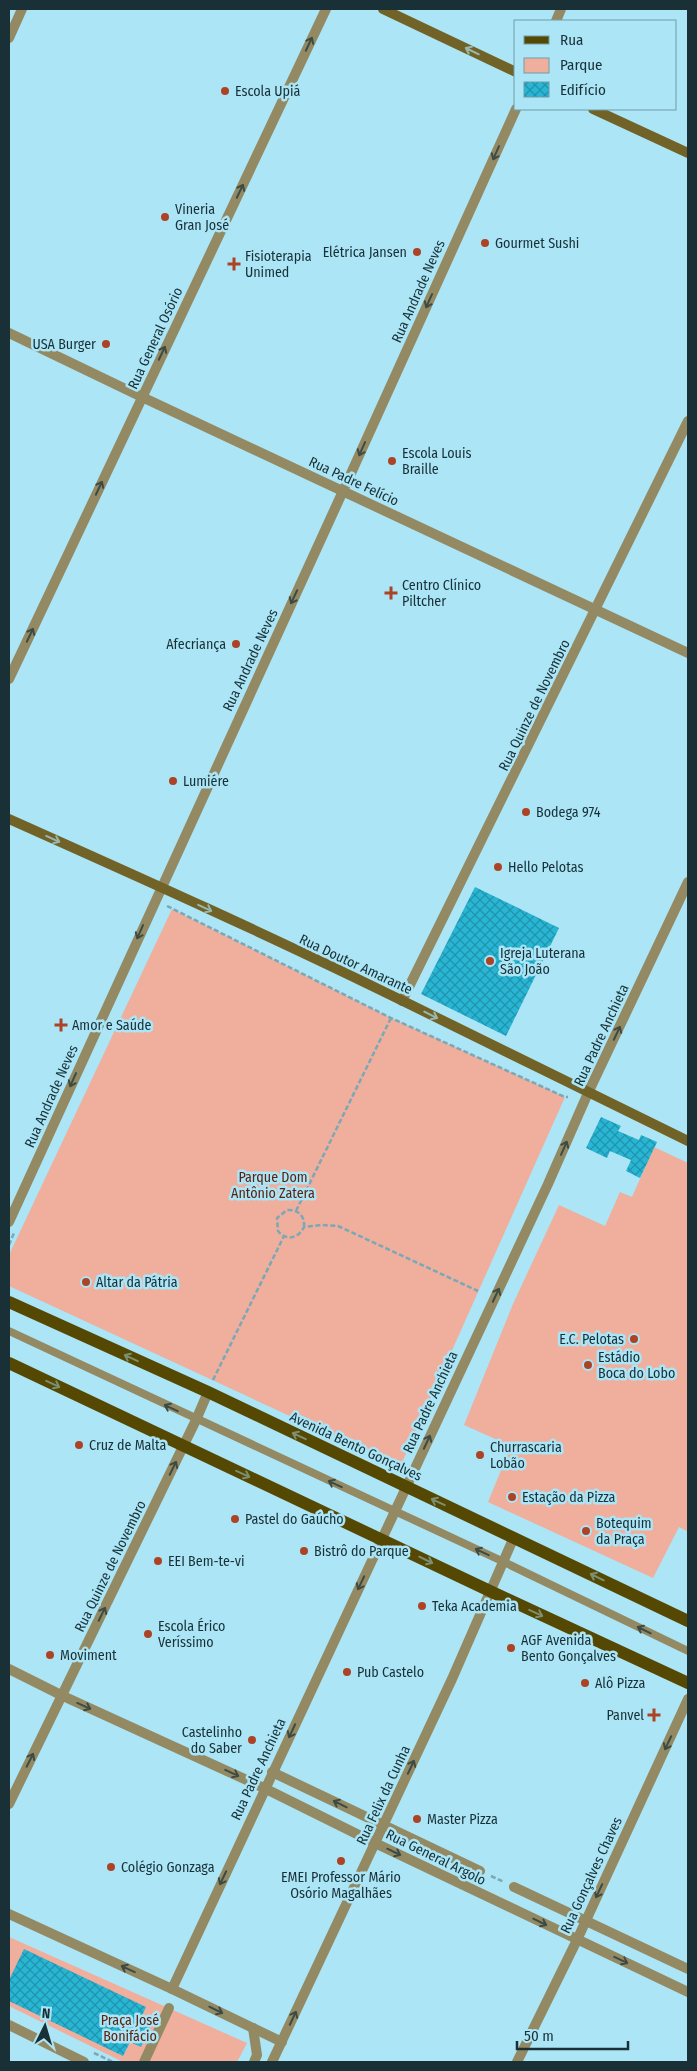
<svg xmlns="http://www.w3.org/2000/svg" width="697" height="2071" font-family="'Fira Sans Condensed',sans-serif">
<defs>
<pattern id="building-cross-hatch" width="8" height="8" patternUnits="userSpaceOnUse" patternTransform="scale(1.25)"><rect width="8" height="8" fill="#28b6d4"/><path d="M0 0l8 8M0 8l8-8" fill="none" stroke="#2194ad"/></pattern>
</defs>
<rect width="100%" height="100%" fill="#abe5f6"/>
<g fill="#f0ae9c">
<polygon points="172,909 391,1018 565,1097 400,1467 9,1286 9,1255"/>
<polygon points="654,1147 688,1163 688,1529 687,1531 679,1527 653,1578 488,1502 511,1446 464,1425 513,1304 559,1205 605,1226 620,1192 632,1197"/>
<polygon points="9,1937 247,2043 237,2062 123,2062 9,2006"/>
</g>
<g fill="url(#building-cross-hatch)">
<polygon points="475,887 559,928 506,1036 421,994"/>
<polygon points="601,1117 621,1126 618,1131 639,1140 641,1135 657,1142 640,1178 626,1171 631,1160 610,1151 607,1158 586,1148"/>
<polygon points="24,1949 146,2007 140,2020 151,2025 141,2047 130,2042 123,2056 9,2001 9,1980"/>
</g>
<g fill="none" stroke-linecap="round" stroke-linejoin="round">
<g stroke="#7aa8b6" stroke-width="2.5" stroke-dasharray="5 2.5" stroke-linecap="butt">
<polyline points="167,906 391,1018 565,1097 568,1097"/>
<polyline points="296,1211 391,1018"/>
<path d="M304,1227C305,1216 298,1209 287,1210L277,1218L278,1231C286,1241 298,1239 304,1227L321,1225L338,1226L478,1291"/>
<polyline points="9,1245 14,1233"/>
<polyline points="213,1380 284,1236"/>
<polyline points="491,1876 504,1882"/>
<polyline points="94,2053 113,2062"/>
</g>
<polyline stroke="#938a64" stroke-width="8" points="9,1331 504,1562 688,1651"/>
<polyline stroke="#938a64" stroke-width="10" points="144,2062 169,2008"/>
<g stroke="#938a64" stroke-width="10">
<polyline points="556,21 561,9"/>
<polyline points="9,333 142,397 688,653"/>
<polyline points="402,1001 688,421"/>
<polyline points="9,1222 343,491 516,109"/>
<polyline points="9,1669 63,1696 264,1788 375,1843 688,1992"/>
<polyline points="272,1772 480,1871"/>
<polyline points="9,1804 196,1420 208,1392"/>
<polyline points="514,1887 688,1969"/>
<polyline points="9,1914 172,1989 282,2042"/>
<polyline points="172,1989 382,1539"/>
<polyline points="9,2025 84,2062"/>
<polyline points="253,2028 257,2055 254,2062"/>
</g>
<g stroke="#938a64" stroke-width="10">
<polyline points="9,38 22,9"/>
<polyline points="9,679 326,9"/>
<polyline points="382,1539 548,1184 588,1093 688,882"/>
<polyline points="272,2062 452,1679 514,1537"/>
<polyline points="517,2062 577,1940 688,1699"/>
</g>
<g stroke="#716327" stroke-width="10">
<polyline points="383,9 516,72"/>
<polyline points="593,109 688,153"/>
<path d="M9,819C141,878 273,937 403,1001C498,1047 593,1095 688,1141"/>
</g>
<g stroke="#554803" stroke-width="12">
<polyline points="9,1302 208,1392 688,1621"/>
<polyline points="9,1363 492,1592 688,1683"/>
</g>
</g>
<defs><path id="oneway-shaft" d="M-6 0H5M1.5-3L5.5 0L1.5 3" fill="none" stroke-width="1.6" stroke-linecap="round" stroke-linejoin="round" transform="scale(1.25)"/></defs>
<g stroke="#3d4b44">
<use href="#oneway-shaft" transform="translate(309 44) rotate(-65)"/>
<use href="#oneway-shaft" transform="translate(496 153) rotate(114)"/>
<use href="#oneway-shaft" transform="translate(240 191) rotate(-65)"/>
<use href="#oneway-shaft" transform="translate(429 301) rotate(114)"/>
<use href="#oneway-shaft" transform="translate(162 353) rotate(-65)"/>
<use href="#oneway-shaft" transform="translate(362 449) rotate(114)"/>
<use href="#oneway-shaft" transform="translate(99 488) rotate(-65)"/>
<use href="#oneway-shaft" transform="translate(294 597) rotate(115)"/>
<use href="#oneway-shaft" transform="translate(30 635) rotate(-65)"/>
<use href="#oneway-shaft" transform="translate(140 932) rotate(114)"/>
<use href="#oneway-shaft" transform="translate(617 1033) rotate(-65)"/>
<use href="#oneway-shaft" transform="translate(73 1080) rotate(114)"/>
<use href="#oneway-shaft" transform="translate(564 1148) rotate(-66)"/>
<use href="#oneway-shaft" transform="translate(496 1295) rotate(-65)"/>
<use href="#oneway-shaft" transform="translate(171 1408) rotate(-155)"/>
<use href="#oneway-shaft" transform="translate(427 1442) rotate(-65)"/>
<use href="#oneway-shaft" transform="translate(173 1468) rotate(-64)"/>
<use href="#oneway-shaft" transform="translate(335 1484) rotate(-155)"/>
<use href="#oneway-shaft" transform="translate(482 1552) rotate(-155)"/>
<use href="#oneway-shaft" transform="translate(361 1583) rotate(115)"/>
<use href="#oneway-shaft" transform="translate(102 1614) rotate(-64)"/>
<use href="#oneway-shaft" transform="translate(644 1630) rotate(-154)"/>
<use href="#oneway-shaft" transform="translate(84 1706) rotate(24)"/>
<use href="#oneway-shaft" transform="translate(292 1731) rotate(115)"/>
<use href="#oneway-shaft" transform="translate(668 1743) rotate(115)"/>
<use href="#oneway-shaft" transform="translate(30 1760) rotate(-63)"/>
<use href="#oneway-shaft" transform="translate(411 1767) rotate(-65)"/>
<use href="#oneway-shaft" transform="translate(232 1773) rotate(25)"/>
<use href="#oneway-shaft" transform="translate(340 1804) rotate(-154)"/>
<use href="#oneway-shaft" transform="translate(394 1852) rotate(26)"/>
<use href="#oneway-shaft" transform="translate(223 1878) rotate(115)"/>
<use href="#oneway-shaft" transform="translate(599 1891) rotate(115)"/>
<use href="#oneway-shaft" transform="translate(540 1922) rotate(26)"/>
<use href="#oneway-shaft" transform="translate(621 1960) rotate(25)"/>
<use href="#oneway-shaft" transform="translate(128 1969) rotate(-155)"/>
<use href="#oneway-shaft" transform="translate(216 2010) rotate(26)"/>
<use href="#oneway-shaft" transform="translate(293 2018) rotate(-65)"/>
</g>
<g stroke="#97b8ae">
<use href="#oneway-shaft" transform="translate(472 51) rotate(-154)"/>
<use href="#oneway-shaft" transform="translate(53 839) rotate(24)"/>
<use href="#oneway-shaft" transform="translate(205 908) rotate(25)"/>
<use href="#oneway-shaft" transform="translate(431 1015) rotate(27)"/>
</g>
<g stroke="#7c8f70">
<use href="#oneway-shaft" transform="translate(131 1358) rotate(-155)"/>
<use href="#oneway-shaft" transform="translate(53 1384) rotate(25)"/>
<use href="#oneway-shaft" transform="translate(299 1436) rotate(-155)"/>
<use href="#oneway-shaft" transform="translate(243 1474) rotate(25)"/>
<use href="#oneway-shaft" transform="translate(438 1502) rotate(-155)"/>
<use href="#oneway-shaft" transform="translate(426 1560) rotate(26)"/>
<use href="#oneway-shaft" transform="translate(597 1577) rotate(-154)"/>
<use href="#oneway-shaft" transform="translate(536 1613) rotate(25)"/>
</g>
<g fill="#ac4325" stroke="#abe5f6" stroke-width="2">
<circle cx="225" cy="91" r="5"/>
<circle cx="165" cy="217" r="5"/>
<circle cx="485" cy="243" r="5"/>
<circle cx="417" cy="252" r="5"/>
<path d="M231.5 256.5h5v5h5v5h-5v5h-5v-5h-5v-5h5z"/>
<circle cx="106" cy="344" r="5"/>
<circle cx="392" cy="461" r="5"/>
<path d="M388.5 585.5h5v5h5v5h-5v5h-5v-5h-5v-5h5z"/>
<circle cx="236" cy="644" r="5"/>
<circle cx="173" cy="781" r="5"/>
<circle cx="526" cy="812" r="5"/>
<circle cx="498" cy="867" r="5"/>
<circle cx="490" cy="961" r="5"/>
<path d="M58.5 1017.5h5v5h5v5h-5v5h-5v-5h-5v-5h5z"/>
<circle cx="86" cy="1282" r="5"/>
<circle cx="634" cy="1339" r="5"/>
<circle cx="588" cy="1365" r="5"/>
<circle cx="79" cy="1445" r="5"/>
<circle cx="480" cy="1455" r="5"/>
<circle cx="512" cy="1497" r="5"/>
<circle cx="235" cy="1519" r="5"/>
<circle cx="586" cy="1531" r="5"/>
<circle cx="304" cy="1551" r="5"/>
<circle cx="158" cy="1561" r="5"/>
<circle cx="422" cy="1606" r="5"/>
<circle cx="148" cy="1634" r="5"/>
<circle cx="511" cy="1648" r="5"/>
<circle cx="50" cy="1655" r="5"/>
<circle cx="347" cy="1672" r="5"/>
<circle cx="585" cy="1683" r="5"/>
<path d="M651.5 1707.5h5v5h5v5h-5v5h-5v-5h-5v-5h5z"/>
<circle cx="252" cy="1740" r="5"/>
<circle cx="417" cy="1819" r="5"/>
<circle cx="341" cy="1861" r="5"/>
<circle cx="111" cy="1867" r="5"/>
</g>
<g text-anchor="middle" stroke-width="5" stroke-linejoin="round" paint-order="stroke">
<g font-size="14" fill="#183036" stroke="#abe5f6" text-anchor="start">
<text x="235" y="96">Escola Upiá</text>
<text x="175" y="214">Vineria<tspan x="175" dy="16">Gran José</tspan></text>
<text x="495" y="248">Gourmet Sushi</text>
<text x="407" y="257" text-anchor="end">Elétrica Jansen</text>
<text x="245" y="261">Fisioterapia<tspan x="245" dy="16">Unimed</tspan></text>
<text x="96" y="349" text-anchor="end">USA Burger</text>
<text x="402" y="458">Escola Louis<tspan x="402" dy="16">Braille</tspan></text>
<text x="402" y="590">Centro Clínico<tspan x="402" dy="16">Piltcher</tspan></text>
<text x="226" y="649" text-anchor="end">Afecriança</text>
<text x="183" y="786">Lumiére</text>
<text x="536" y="817">Bodega 974</text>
<text x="508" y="872">Hello Pelotas</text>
<text x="500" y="958">Igreja Luterana<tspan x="500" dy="16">São João</tspan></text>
<text x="72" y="1030">Amor e Saúde</text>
<text x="96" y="1287">Altar da Pátria</text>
<text x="624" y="1344" text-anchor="end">E.C. Pelotas</text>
<text x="598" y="1362">Estádio<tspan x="598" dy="16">Boca do Lobo</tspan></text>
<text x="89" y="1450">Cruz de Malta</text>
<text x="490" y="1452">Churrascaria<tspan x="490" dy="16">Lobão</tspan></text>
<text x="522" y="1502">Estação da Pizza</text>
<text x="245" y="1524">Pastel do Gaúcho</text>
<text x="596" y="1528">Botequim<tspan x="596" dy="16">da Praça</tspan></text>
<text x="314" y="1556">Bistrô do Parque</text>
<text x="168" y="1566">EEI Bem-te-vi</text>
<text x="432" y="1611">Teka Academia</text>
<text x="158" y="1631">Escola Érico<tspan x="158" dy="16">Veríssimo</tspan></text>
<text x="521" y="1645">AGF Avenida<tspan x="521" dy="16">Bento Gonçalves</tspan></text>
<text x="60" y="1660">Moviment</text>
<text x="357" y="1677">Pub Castelo</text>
<text x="595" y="1688">Alô Pizza</text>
<text x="644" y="1720" text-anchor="end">Panvel</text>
<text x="242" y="1737" text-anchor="end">Castelinho<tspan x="242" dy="16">do Saber</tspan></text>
<text x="427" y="1824">Master Pizza</text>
<text x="121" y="1872">Colégio Gonzaga</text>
<text x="341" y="1882" text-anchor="middle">EMEI Professor Mário<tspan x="341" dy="16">Osório Magalhães</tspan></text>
</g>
<g font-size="14" fill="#183036" stroke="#abe5f6">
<text transform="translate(418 291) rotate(-66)" y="5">Rua Andrade Neves</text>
<text transform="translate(155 338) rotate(-65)" y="5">Rua General Osório</text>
<text transform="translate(354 481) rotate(25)" y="5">Rua Padre Felício</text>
<text transform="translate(250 660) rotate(-65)" y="5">Rua Andrade Neves</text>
<text transform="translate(534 705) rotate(-64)" y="5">Rua Quinze de Novembro</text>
<text transform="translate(356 964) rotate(25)" y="5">Rua Doutor Amarante</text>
<text transform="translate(601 1035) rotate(-65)" y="5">Rua Padre Anchieta</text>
<text transform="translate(51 1096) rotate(-66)" y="5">Rua Andrade Neves</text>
<text transform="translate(430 1402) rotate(-65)" y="5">Rua Padre Anchieta</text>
<text transform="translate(356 1446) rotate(25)" y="5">Avenida Bento Gonçalves</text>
<text transform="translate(110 1566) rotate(-64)" y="5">Rua Quinze de Novembro</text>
<text transform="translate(258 1769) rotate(-65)" y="5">Rua Padre Anchieta</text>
<text transform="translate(383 1795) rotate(-65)" y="5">Rua Felix da Cunha</text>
<text transform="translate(436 1857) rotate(26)" y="5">Rua General Argolo</text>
<text transform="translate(591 1875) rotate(-65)" y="5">Rua Gonçalves Chaves</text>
</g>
<g font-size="14" fill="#5c2211" stroke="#abe5f6">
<text x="273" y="1182">Parque Dom<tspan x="273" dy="16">Antônio Zatera</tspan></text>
<text x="130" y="2025">Praça José<tspan x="130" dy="16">Bonifácio</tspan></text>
</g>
</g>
<rect width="697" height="2071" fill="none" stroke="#183036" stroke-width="20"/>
<rect x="514" y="20" width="162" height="90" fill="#abe5f6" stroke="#709da9"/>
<rect x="524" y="36" width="25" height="8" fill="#554803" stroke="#709da9"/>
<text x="560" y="45" font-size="15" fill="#183036">Rua</text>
<rect x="524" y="58" width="25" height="15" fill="#f0ae9c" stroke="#709da9"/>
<text x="560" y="70" font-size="15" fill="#183036">Parque</text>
<rect x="524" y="82" width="25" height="15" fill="url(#building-cross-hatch)" stroke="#709da9"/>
<text x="560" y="95" font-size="15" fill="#183036">Edifício</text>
<g transform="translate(45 2026) rotate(5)" stroke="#abe5f6" stroke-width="4" paint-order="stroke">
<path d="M0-4L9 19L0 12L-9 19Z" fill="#183036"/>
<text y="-8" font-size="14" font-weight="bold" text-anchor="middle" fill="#183036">N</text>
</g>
<path d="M517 2041v8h111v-8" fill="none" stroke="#183036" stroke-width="2.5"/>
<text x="524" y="2041" font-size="15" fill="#183036" stroke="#abe5f6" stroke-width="4" paint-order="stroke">50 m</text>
</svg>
